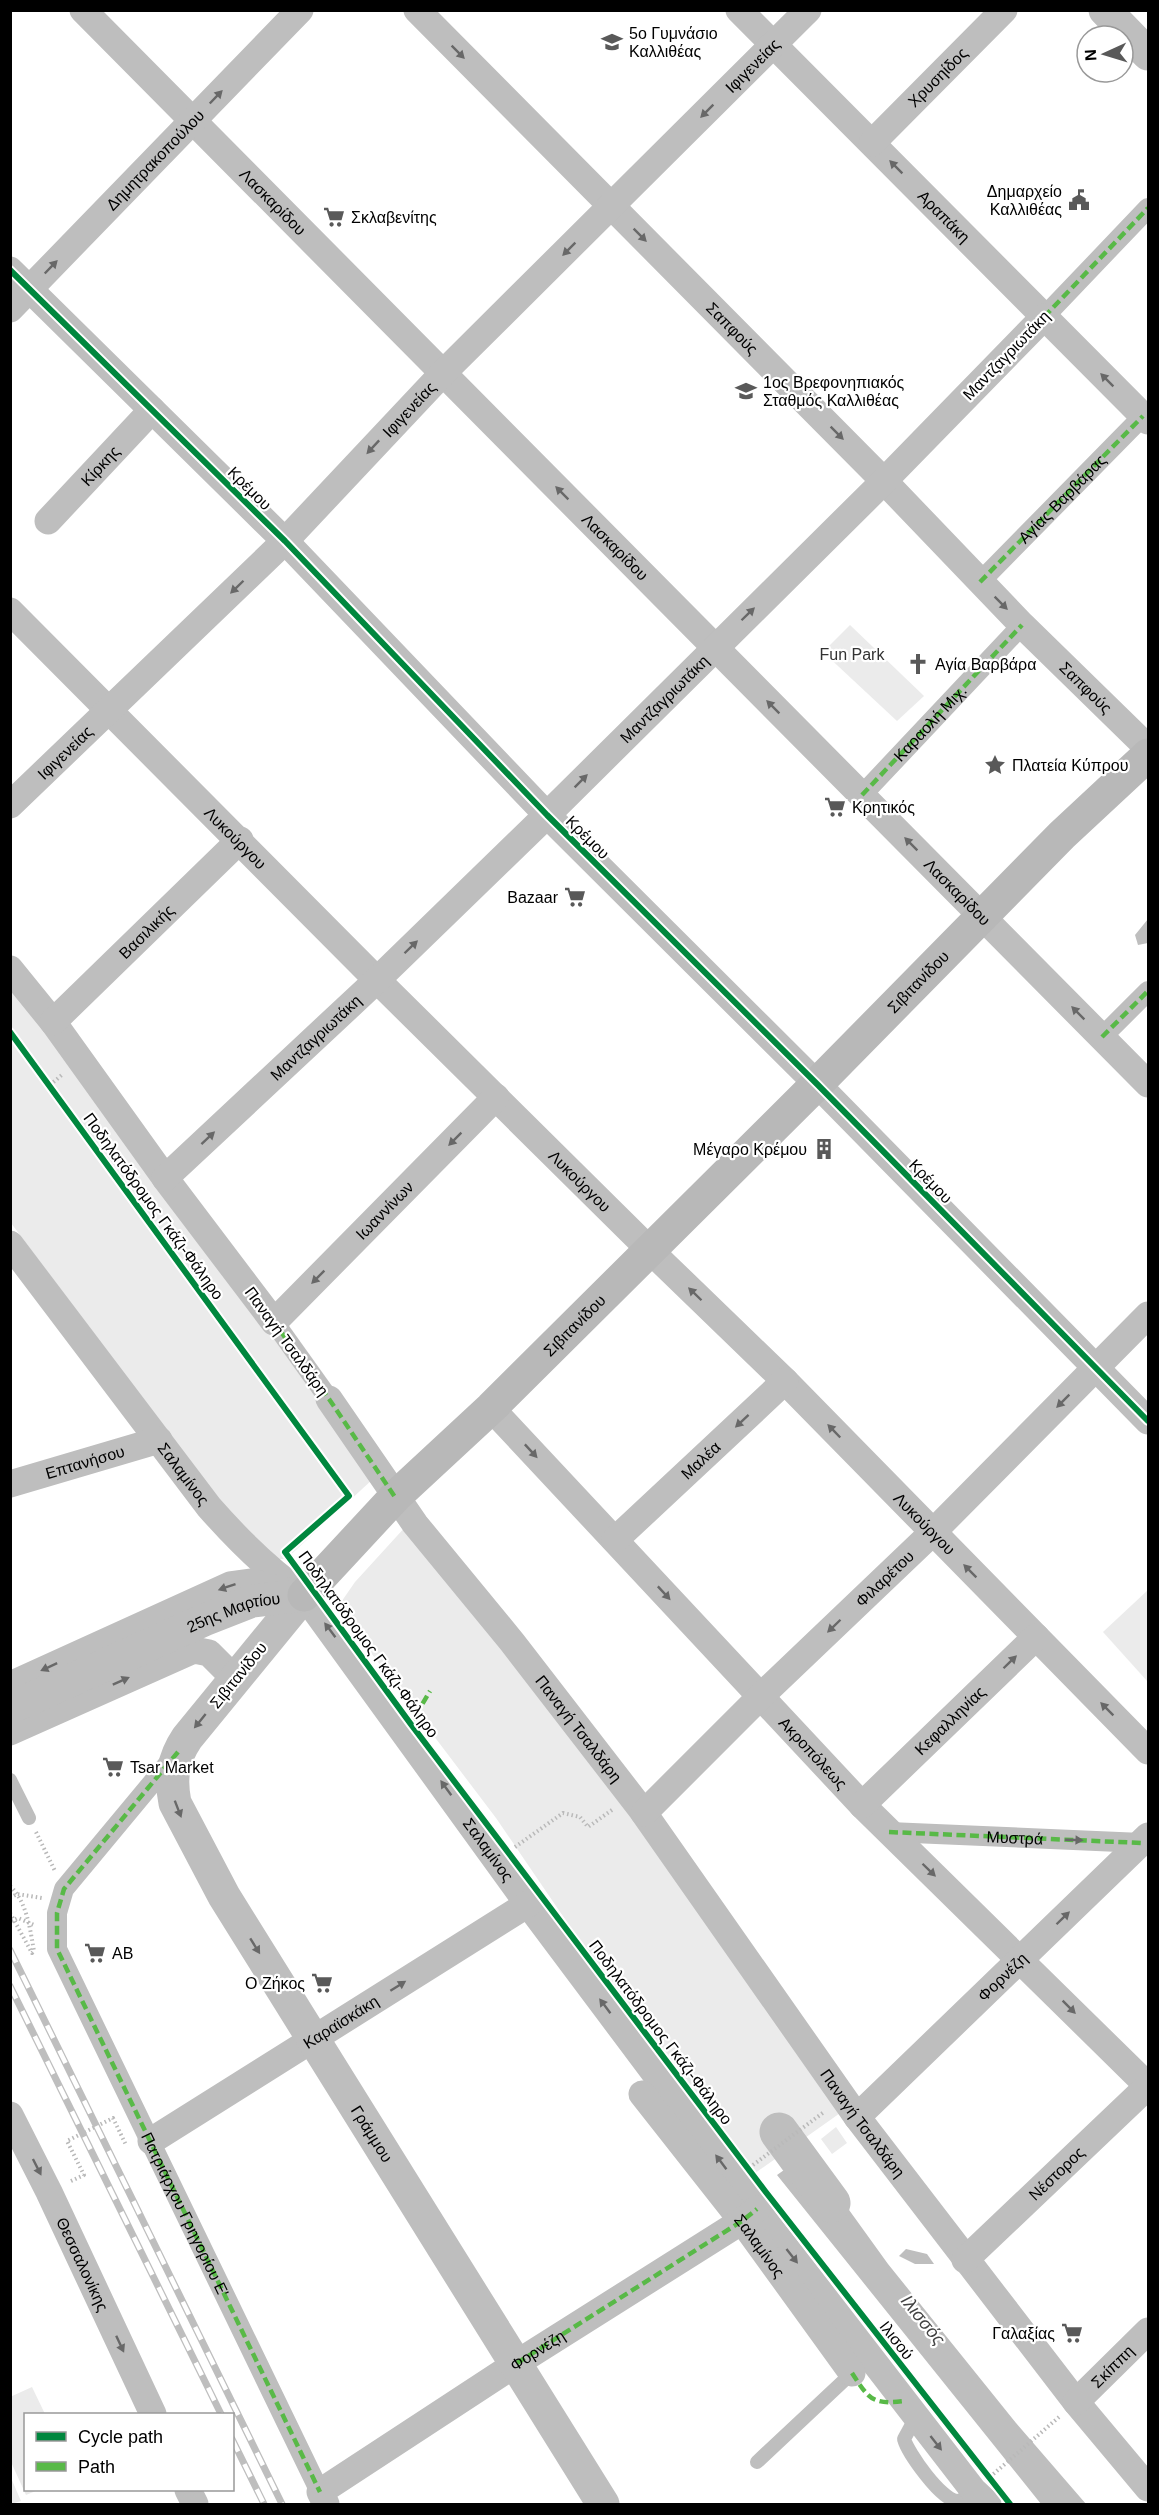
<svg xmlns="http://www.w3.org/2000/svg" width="1159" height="2515" font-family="Helvetica,sans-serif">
<rect width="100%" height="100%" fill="#fff"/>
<g fill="#ebebeb">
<polygon points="850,625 924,696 897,721 823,652"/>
<polygon points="11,975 269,1319 373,1479 286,1559 278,1559 238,1526 11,1223"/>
<polygon points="407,1525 627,1807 843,2111 751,2176 573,1931 496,1818 337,1608 355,1582"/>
<polygon points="1148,1590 1148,1682 1103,1632"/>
<polygon points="836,2127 847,2143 832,2154 821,2139"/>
<polygon points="32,2387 45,2414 26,2414 26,2490 38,2490 26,2495 11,2462 10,2397"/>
<polygon points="11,2478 21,2501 11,2504"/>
</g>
<g fill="#bebebe">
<polygon points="1148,919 1148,943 1138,945 1135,935"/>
<polygon points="808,2153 888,2264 1016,2423 1086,2504 1041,2504 777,2175"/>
<polygon points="906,2249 927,2254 934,2264 915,2264 899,2256"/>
</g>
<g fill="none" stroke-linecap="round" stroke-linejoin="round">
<polyline stroke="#bebebe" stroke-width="39" points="779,2132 831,2203"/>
<g stroke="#b9b9b9" stroke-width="4" stroke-dasharray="1.5 3" stroke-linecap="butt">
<polyline points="50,1085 63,1074"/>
<polyline points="36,1832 55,1871"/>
<polyline points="515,1847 563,1813 580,1817 588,1827 612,1810"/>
<path d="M10,1886C27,1902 30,1929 34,1951L32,1953L14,1920L18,1918L34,1925"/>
<polyline points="10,1898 17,1894 42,1898"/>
<polyline points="10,1913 14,1920 10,1922"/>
<polyline points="753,2165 824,2112"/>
<polyline points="71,2181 84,2175 67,2141 113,2118 126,2145"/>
<polyline points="990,2477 1059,2417"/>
</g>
<g stroke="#bebebe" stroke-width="14">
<polyline points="10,1780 29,1818"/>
<path d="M916,2417L904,2439C908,2453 941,2500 957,2501C963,2501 968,2494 973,2490"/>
<polyline points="757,2462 852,2373"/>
</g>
<g stroke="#bebebe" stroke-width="20">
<polyline points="1044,317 1148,208"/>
<path id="s1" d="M980,582L1143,416"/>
<path id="s2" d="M862,795L1022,625"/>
<polyline points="1102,1037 1148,991"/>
<polyline points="274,1322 329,1399"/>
<polyline points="172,1759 64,1889 57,1913 57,1949 320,2492"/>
<polyline points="889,1832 1142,1843"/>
</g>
<g stroke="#bebebe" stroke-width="27">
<path id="s3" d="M83,10L1148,1084"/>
<path id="s4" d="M417,10L884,481L1022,625L1148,748"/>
<path id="s5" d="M739,10L1148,421"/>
<path id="s6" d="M872,143L1004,10"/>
<polyline points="10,270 285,541 547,815 817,1084 1148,1421"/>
<path id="s7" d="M10,309L300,10"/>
<path id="s8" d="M48,521L152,410"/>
<path id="s9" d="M10,611L377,980L666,1266L785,1381L1148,1751"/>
<path id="s10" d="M10,805L285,541L443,373L808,10"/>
<path id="s11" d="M10,969L53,1022L165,1178L274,1322L496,1097"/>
<path id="s12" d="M53,1022L240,840"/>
<path id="s13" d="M165,1178L377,980L547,815L884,481L1044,317"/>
<path id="s14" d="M10,1244L209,1507C238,1540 268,1570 304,1595L528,1904L769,2226L973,2490L988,2504"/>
<path id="s15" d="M329,1399L415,1524L512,1642L641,1809L857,2117L1076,2402L1148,2488"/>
<path id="s16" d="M491,1408L862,1805L1148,2086"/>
<path id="s17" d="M10,1484L159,1440"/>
<path id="s18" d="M615,1540L785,1381"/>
<polyline points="10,1685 230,1585 252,1582 291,1592"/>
<polyline points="10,1732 194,1650 209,1653 235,1679"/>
<path id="s19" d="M862,1805L1036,1637"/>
<path id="s20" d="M644,1813L761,1696L932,1533L1148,1315"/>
<path id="s21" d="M642,2094L742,2221L852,2373"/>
<path id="s22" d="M10,2115L49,2192L153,2414"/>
<path id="s23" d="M857,2117L1148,1836"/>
<path id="s24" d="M151,2141L528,1904"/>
<path id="s25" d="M965,2260L1148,2086"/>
<path id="s26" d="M1076,2402L1148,2331"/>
<polyline points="188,2490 195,2504"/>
<path id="s27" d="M326,2504L320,2492L517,2363L742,2221L757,2209"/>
</g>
<g stroke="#bebebe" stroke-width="33">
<path id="s28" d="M304,1595L187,1738C173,1759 170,1778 175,1803L224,1896L603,2504"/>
<path id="s29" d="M10,1708L204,1620L252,1601L304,1595"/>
</g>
<path stroke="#b8b8b8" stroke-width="33" id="s30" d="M304,1595L395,1497L491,1408L817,1084L1062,835L1148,755"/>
<polyline stroke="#bebebe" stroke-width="33" points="1105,10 1148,54"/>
<defs>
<g id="rail">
<polyline points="10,1950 282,2504"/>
<polyline points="10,1986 221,2414"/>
<polyline points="232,2439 264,2504"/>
</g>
</defs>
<use href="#rail" stroke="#bebebe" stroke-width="7"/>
<use href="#rail" stroke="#fff" stroke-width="4.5" stroke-dasharray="14" stroke-linecap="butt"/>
<g stroke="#58b947" stroke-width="4.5" stroke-dasharray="9 4.5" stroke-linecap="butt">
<polyline points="1044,317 1148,208"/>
<polyline points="980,582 1143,416"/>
<polyline points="862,795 1022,625"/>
<polyline points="1102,1037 1148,991"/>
<polyline points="274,1322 329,1399 395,1497"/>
<polyline points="409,1727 430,1691"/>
<path id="s31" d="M178,1752L64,1889L57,1913V1949L320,2492"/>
<path id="s32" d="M889,1832L1142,1843"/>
<polyline points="517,2363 742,2221 757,2209"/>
<path d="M852,2373C869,2399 872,2405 904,2401"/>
</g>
<defs>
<g id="cycleway">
<polyline points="10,270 285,541 547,815 817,1084 1148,1421"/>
<polyline points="10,1032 349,1496 285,1552 410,1723 765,2191 1010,2504"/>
</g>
</defs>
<use href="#cycleway" stroke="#fff" stroke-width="10"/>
<use href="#cycleway" stroke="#00873e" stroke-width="6"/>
</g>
<defs><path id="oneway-solid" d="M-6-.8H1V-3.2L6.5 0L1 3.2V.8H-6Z" transform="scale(1.5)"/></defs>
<g fill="#686868">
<use href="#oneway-solid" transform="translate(458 52) rotate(45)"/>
<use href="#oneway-solid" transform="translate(216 97) rotate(-46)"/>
<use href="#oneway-solid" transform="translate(707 111) rotate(135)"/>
<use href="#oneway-solid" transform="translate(896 167) rotate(-135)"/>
<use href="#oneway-solid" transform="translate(640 235) rotate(45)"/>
<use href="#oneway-solid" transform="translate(569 249) rotate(135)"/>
<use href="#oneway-solid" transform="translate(51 267) rotate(-46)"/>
<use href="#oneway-solid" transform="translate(1107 380) rotate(-135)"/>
<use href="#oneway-solid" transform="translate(837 433) rotate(45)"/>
<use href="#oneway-solid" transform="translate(373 447) rotate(133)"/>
<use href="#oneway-solid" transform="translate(562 493) rotate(-135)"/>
<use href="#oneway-solid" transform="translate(237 587) rotate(136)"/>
<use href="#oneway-solid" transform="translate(1001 603) rotate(45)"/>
<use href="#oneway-solid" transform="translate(748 614) rotate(-44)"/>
<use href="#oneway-solid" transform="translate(773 707) rotate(-135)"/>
<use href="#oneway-solid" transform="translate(581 781) rotate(-45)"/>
<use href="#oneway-solid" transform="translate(911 844) rotate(-135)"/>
<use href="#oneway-solid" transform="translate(411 947) rotate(-44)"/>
<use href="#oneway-solid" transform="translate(1078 1013) rotate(-135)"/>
<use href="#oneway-solid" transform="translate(208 1138) rotate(-43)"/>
<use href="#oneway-solid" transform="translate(455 1139) rotate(135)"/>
<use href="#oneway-solid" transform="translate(318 1277) rotate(135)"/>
<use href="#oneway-solid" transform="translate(695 1294) rotate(-136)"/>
<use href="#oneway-solid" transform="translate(1063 1401) rotate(135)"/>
<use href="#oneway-solid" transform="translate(742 1421) rotate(137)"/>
<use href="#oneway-solid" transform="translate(834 1431) rotate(-134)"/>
<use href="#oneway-solid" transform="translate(531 1451) rotate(47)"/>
<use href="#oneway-solid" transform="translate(970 1571) rotate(-135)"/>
<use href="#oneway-solid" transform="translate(227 1587) rotate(161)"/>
<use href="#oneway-solid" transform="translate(664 1593) rotate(47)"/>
<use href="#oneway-solid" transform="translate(834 1626) rotate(136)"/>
<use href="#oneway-solid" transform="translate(330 1630) rotate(-127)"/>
<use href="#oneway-solid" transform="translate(1010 1662) rotate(-44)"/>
<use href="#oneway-solid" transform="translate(49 1667) rotate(155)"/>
<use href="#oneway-solid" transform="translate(121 1681) rotate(-24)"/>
<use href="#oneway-solid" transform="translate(1107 1709) rotate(-135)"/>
<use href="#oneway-solid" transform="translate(200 1721) rotate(129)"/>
<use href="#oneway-solid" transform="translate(446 1788) rotate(-126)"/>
<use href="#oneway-solid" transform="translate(178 1809) rotate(69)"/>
<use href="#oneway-solid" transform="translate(1074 1840) rotate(2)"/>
<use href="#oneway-solid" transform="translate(929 1870) rotate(44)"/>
<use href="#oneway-solid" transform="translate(1063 1918) rotate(-44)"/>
<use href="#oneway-solid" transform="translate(255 1946) rotate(58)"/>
<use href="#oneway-solid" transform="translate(398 1986) rotate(-32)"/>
<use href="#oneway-solid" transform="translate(605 2006) rotate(-127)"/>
<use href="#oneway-solid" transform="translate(1069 2007) rotate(45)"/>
<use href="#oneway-solid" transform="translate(721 2162) rotate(-127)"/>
<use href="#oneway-solid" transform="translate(37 2167) rotate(63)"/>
<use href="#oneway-solid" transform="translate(792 2256) rotate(52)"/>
<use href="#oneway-solid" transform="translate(120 2344) rotate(65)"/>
<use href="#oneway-solid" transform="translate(936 2443) rotate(52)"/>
</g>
<defs>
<symbol id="school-bare" viewBox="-9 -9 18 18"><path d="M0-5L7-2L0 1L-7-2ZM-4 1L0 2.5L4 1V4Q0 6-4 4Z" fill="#595959" stroke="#fff" stroke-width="2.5" paint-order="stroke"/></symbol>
<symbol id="civic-bare" viewBox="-9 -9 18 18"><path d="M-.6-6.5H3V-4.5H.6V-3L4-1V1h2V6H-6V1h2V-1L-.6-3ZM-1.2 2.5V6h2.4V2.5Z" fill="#595959" stroke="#fff" stroke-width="2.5" paint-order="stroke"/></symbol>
<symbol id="supermarket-bare" viewBox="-9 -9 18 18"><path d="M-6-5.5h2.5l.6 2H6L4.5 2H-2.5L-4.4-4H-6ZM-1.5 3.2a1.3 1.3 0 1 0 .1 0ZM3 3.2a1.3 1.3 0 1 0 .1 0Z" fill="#595959" stroke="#fff" stroke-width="2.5" paint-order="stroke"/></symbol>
<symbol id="church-bare" viewBox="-9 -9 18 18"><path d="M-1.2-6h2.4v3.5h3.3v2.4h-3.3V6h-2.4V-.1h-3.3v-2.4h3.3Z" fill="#595959" stroke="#fff" stroke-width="2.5" paint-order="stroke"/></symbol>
<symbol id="sight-bare" viewBox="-9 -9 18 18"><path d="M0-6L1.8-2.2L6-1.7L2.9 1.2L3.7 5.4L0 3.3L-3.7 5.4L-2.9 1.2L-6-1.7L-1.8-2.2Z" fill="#595959" stroke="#fff" stroke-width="2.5" paint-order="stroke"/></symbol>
<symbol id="building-bare" viewBox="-9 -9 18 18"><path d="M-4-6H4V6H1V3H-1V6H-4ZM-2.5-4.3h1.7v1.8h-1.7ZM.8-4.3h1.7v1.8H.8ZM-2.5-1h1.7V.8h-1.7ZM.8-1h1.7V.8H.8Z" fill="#595959" stroke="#fff" stroke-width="2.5" paint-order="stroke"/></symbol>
</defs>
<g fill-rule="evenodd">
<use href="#school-bare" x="597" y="27" width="30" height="30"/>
<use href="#civic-bare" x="1064" y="185" width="30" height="30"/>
<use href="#supermarket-bare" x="319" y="202" width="30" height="30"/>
<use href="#school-bare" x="731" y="376" width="30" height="30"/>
<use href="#church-bare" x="903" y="649" width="30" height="30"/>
<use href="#sight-bare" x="980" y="750" width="30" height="30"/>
<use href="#supermarket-bare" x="820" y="792" width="30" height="30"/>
<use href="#supermarket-bare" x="560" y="882" width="30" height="30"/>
<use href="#building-bare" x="809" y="1134" width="30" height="30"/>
<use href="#supermarket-bare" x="98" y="1752" width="30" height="30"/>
<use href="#supermarket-bare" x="80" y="1938" width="30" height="30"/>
<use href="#supermarket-bare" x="307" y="1968" width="30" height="30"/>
<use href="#supermarket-bare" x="1057" y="2318" width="30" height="30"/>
</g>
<g text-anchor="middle" stroke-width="4.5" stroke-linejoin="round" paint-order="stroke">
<g font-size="16" fill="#000" stroke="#fff" text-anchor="start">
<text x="629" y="39">5ο Γυμνάσιο<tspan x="629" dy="18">Καλλιθέας</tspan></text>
<text x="1062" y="197" text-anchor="end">Δημαρχείο<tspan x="1062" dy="18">Καλλιθέας</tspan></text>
<text x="351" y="223">Σκλαβενίτης</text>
<text x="763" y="388">1ος Βρεφονηπιακός<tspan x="763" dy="18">Σταθμός Καλλιθέας</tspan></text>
<text x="935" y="670">Αγία Βαρβάρα</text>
<text x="1012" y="771">Πλατεία Κύπρου</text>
<text x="852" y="813">Κρητικός</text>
<text x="558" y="903" text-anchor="end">Bazaar</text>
<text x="807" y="1155" text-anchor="end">Μέγαρο Κρέμου</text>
<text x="130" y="1773">Tsar Market</text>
<text x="112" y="1959">ΑΒ</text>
<text x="305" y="1989" text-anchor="end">Ο Ζήκος</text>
<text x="1055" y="2339" text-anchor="end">Γαλαξίας</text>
</g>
<g font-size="16" fill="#000" stroke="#fff">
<text dy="6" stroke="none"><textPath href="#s10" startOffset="1048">Ιφιγενείας</textPath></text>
<text dy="6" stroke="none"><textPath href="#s6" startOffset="93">Χρυσηίδος</textPath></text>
<text dy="6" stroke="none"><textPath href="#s7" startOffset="208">Δημητρακοπούλου</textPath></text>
<text dy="6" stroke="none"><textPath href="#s3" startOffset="270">Λασκαρίδου</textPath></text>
<text dy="6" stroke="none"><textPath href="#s5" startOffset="291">Αραπάκη</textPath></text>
<text dy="6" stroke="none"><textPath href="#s4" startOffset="448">Σαπφούς</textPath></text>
<text transform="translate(1006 355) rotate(-46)" y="6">Μαντζαγριωτάκη</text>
<text dy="6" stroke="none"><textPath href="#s10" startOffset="562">Ιφιγενείας</textPath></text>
<text dy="6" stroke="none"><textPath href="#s8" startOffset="76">Κίρκης</textPath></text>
<text transform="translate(250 488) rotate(45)" y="6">Κρέμου</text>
<text dy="6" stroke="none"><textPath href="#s1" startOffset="117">Αγίας Βαρβάρας</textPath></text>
<text dy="6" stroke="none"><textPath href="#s3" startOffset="756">Λασκαρίδου</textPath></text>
<text dy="6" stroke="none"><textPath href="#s4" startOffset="952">Σαπφούς</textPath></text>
<text dy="6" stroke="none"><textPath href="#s13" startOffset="692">Μαντζαγριωτάκη</textPath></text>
<text dy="6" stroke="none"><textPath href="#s2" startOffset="99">Καραολή Μιχ.</textPath></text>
<text dy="6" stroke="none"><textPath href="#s10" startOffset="76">Ιφιγενείας</textPath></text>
<text dy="6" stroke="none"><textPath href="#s9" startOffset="320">Λυκούργου</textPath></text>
<text transform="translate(588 837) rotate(45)" y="6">Κρέμου</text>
<text dy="6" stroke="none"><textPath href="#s3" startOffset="1242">Λασκαρίδου</textPath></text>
<text dy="6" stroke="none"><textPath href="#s12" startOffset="130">Βασιλικής</textPath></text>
<text dy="6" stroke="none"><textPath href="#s30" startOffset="868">Σιβιτανίδου</textPath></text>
<text dy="6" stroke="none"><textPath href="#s13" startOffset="206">Μαντζαγριωτάκη</textPath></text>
<text dy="6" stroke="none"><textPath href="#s9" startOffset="806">Λυκούργου</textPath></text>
<text transform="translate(931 1181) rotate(46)" y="6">Κρέμου</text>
<text transform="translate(154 1206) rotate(54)" y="6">Ποδηλατόδρομος Γκάζι-Φάληρο</text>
<text dy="6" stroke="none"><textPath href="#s11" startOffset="598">Ιωαννίνων</textPath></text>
<text dy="6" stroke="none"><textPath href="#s30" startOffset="382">Σιβιτανίδου</textPath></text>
<text transform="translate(287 1341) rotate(54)" y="6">Παναγή Τσαλδάρη</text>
<text dy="6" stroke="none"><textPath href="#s18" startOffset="117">Μαλέα</textPath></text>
<text dy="6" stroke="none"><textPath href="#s17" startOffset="78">Επτανήσου</textPath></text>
<text dy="6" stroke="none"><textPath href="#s14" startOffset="288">Σαλαμίνος</textPath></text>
<text dy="6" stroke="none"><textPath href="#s9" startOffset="1292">Λυκούργου</textPath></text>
<text dy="6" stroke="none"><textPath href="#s20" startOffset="336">Φιλαρέτου</textPath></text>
<text dy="6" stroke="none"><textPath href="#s29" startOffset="244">25ης Μαρτίου</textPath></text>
<text transform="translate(369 1644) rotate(54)" y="6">Ποδηλατόδρομος Γκάζι-Φάληρο</text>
<text transform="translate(238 1675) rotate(-51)" y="6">Σιβιτανίδου</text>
<text dy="6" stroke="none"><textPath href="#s19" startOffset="122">Κεφαλληνίας</textPath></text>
<text dy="6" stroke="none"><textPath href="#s15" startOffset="414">Παναγή Τσαλδάρη</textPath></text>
<text dy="6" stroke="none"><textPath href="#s16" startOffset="472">Ακροπόλεως</textPath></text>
<text dy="6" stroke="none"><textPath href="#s32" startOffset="126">Μυστρά</textPath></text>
<text dy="6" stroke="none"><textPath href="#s14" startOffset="774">Σαλαμίνος</textPath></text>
<text dy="6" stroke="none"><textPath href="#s23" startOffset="202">Φορνέζη</textPath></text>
<text dy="6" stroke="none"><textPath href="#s24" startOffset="224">Καραϊσκάκη</textPath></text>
<text transform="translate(661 2032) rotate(53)" y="6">Ποδηλατόδρομος Γκάζι-Φάληρο</text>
<text dy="6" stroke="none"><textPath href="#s15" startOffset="900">Παναγή Τσαλδάρη</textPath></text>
<text dy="6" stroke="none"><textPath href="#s28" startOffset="638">Γράμμου</textPath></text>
<text dy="6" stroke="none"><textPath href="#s25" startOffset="126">Νέστορος</textPath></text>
<text dy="6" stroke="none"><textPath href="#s31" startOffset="534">Πατριάρχου Γρηγορίου Ε'</textPath></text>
<text dy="6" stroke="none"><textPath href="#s21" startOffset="192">Σαλαμίνος</textPath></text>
<text dy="6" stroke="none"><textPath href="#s22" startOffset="166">Θεσσαλονίκης</textPath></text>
<text transform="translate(897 2340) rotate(52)" y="6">Ιλισού</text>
<text dy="6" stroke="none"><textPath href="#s27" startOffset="273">Φορνέζη</textPath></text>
<text dy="6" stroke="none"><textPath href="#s26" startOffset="51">Σκίππη</textPath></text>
</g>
<g font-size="16" fill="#323232" stroke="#fff">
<text x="852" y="660">Fun Park</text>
</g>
<g font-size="18" font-style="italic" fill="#434343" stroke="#fff">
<text transform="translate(923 2320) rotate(51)" y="6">Ιλισσός</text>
</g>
</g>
<rect width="1159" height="2515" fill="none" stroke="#000000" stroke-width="24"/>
<rect x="24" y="2413" width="210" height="78" fill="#ffffff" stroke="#999999" stroke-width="1.5"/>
<rect x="36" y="2432" width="30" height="9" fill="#00873e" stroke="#999999" stroke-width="1.5"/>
<text x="78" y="2443" font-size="18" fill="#000000">Cycle path</text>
<rect x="36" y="2462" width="30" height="9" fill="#58b947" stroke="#999999" stroke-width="1.5"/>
<text x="78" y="2473" font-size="18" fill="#000000">Path</text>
<g transform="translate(1105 54) rotate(266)"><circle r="28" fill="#ffffff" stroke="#999999" stroke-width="1.5"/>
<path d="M0-4.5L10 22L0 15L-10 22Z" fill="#595959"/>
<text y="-9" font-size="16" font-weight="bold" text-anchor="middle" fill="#000000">N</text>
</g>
</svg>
